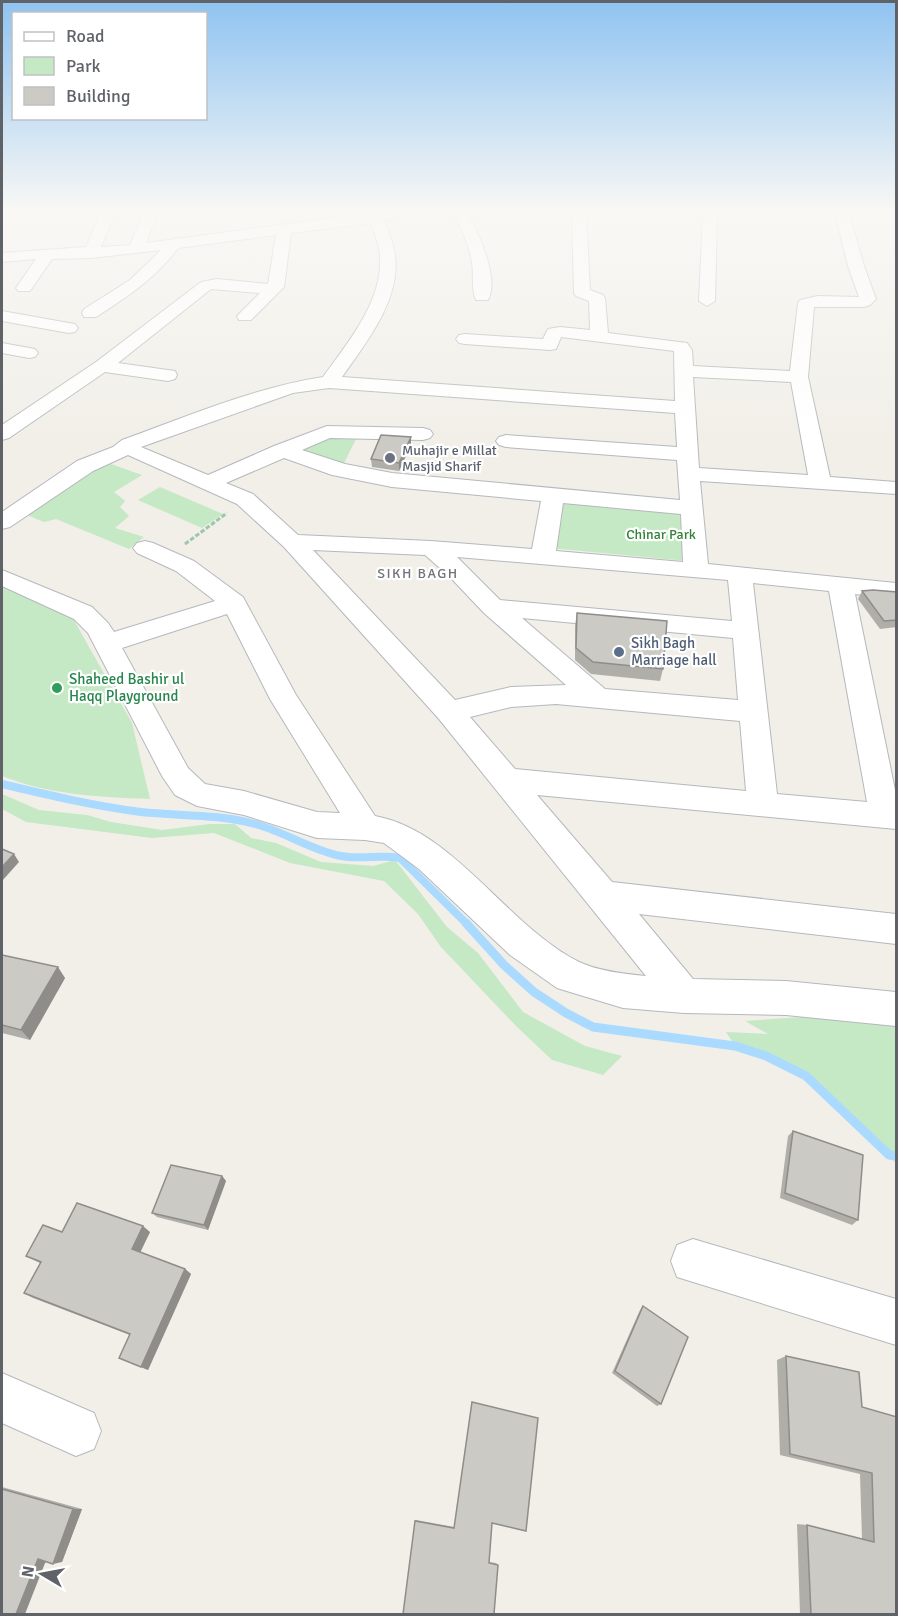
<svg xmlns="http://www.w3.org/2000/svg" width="898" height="1616" font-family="Signika,sans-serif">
<rect width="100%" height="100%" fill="#f1efe8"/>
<g fill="#c5e8c5">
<polygon points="358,435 342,467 291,450 314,438"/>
<polygon points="111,464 142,475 114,492 125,501 120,507 129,516 115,528 144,537 129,549 56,519 44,522 27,515 100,467"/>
<polygon points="160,487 223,514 202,528 138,500"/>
<polygon points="558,499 685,511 687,561 550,548"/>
<path d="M2,583L71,615L132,723L150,799C99,797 49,795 2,776Z"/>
<polygon points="2,794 39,810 87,815 111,822 162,830 210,824 235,824 251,838 276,843 321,862 373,866 395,860 447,927 478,953 523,1012 585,1046 622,1056 603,1075 552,1060 515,1025 441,947 418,914 384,881 290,863 214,833 152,838 26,822 2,809"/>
<polygon points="830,1015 896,1019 896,1163 849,1115 806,1076 766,1056 735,1046 726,1032 768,1034 745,1021"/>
</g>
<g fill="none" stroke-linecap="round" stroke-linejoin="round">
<path stroke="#aadaff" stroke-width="8" d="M2,784C48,795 94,806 141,812C179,816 218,814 255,824C285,832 311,850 341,856C361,860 380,854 400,858L467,924"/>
<polyline stroke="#aadaff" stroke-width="9" points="466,923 504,965 534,992 566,1013 593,1027 735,1046 766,1056 806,1076 889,1155 896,1156"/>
<defs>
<g id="minor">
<path d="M101,213H115L101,247L130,245L144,213H158L146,243L368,213H405L403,216L384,220C388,232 394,244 395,256C401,300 365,344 342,377L675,401L674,351L561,337L556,349L550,350L465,344L459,343L456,339L459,335L465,334L543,339L548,329L560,327L590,330L589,301L576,296L574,293L572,213H586L590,290L603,295L605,298L608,333L687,343L692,350L693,366L790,371L798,303L800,300L818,296L859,297L848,266L835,213H849L864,266L876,299L870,305L864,307H814L808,377L830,477L896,482V494L700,481L708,564L896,583V599L855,594L896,795V829L537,795L612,882L896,914V944L639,914L693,979L786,981L896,992V1026L786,1015L684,1013L623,1008L570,992L557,988L510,955L419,869L384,843L365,840L317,838L244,815L197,806L175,795L162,776L88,633L74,619L2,586V570L92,607L108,623L114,632L215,601L176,571L137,553L133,548L137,543L145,541L153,543L194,561L243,597L296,695L375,816C454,830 507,926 579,962C598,971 624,974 646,976L439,719L284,547L237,504L128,455L93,471L10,527L2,529V512L77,461L113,447L122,440C188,416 253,388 323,377C347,344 382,302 380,259C380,246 375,235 371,223L291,233L284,287L251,320H239L237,316L260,293L211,289L118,363L175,371L177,375L175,379L168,381L105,372L9,438L2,440V425L96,362L201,282L217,279L268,284L276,235L178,248C156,278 127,297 96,317H84L82,313L84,309L130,280L161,250L91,258L52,259L30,291H18L16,288L36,259L2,262V253L86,247ZM693,377L791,382L808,475L699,468ZM329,388L675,413L677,447L506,435L499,437L496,441L499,445L506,447L677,460L680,500L392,473L345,464L302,450L330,438L423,440L430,438L433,434L430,430L423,428L327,426L274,446L208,475L141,447L293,393ZM284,458L332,475L392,487L541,501L532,549L431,541L298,535L253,494L226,483ZM563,503L681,514L683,562L556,551ZM313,550L425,555L449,576L484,613L566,685L511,687L455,700ZM457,557L728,580L732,621L500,600ZM753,583L829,591L867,802L777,794ZM227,614L270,699L340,813L317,812L244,791L205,784L188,768L122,648ZM522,618L733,638L738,700L605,689ZM556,704L740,721L746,791L515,769L470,717L511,707Z"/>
<path d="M453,213H467C478,232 500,279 488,300H476C471,291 474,274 472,263C469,245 462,229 453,213Z"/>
<polygon points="703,213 717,213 715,301 707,306 699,301"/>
<polygon points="2,311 69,323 75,324 78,328 75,332 69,333 2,321"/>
<polygon points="2,343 35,349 38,353 35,357 29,358 2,353"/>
<polygon points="693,1239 896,1299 896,1345 677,1277 671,1261 677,1245"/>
<polygon points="2,1373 94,1413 101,1431 94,1449 76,1456 2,1423"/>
</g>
</defs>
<use href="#minor" stroke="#b5b8bc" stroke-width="2"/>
<polyline stroke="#9cc7a9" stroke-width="3" stroke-dasharray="4.5 2" stroke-linecap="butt" points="185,544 227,513"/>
<use href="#minor" fill="#fff" fill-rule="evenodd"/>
</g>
<g fill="#afaea9">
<polygon points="411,437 411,445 399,471 372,467 371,459"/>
<polygon points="862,591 897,592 897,627 880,629 858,599"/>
<polygon points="577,613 663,669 660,681 591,674 575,660 575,625"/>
<polygon points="2,955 65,978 30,1040 2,1033"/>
<polygon points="793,1131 858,1220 852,1225 780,1198 788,1136"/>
<polygon points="222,1176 226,1181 208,1230 157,1217 152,1213"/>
<polygon points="62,1232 150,1232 140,1252 185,1269 191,1274 148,1370 119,1358 130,1335 33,1298 24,1293 40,1263 26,1256"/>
<polygon points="643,1306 661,1404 657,1406 612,1373 640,1310"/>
<polygon points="786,1356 862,1407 897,1614 800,1614 797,1524 807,1525 862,1539 860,1474 780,1455 777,1360"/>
<polygon points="2,1487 82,1509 62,1562 46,1562 2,1614"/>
<polygon points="416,1520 454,1527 492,1523 489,1562 496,1563 498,1565 494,1614 415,1521"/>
</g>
<g fill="#8f8d8a">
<polygon points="411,437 411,445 399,471 399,463"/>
<polygon points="14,854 19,862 2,881 2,867"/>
<polygon points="58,967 65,978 30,1040 21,1030"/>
<polygon points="222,1176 226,1181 208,1230 204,1225"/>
<polygon points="143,1226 150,1232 139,1255 132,1249"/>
<polygon points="185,1269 191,1274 148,1370 141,1367"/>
<polygon points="73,1509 82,1509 62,1562 53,1564"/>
<polygon points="47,1558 25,1614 16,1614 38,1559"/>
</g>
<g fill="#cccac5" stroke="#8f8d8a" stroke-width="1.5">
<polygon points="381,435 411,437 399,463 371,459"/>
<polygon points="873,590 897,592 897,620 884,621 862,591"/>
<polygon points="577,613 667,621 663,669 593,662 576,648"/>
<polygon points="2,849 14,854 2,867"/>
<polygon points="2,955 58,967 21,1030 2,1025"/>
<polygon points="793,1131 863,1155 858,1220 785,1193"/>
<polygon points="171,1165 222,1176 204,1225 152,1213"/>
<polygon points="77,1203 143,1226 132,1249 185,1269 141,1367 119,1358 130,1334 24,1293 41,1262 26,1256 43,1225 62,1232"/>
<polygon points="643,1306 688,1337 661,1404 615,1371"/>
<polygon points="786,1356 859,1372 862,1407 897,1417 897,1614 811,1614 807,1525 874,1542 872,1473 790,1454"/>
<polygon points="472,1402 538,1418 526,1531 492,1523 489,1563 498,1565 494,1614 403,1614 415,1521 454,1528"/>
<polygon points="2,1489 73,1509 53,1564 38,1559 16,1614 2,1614"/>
</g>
<linearGradient id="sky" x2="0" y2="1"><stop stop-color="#8fc3f1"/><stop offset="0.48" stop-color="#f9f8f5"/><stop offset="1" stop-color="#f9f8f5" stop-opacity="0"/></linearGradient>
<rect width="898" height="440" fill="url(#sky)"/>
<circle fill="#6b7280" stroke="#fff" stroke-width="2" cx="390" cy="458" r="6"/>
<circle fill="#5c6f8a" stroke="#fff" stroke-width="2" cx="619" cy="652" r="6"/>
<circle fill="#2e9e5b" stroke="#fff" stroke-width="2" cx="57" cy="688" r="6"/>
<g text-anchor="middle" stroke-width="4.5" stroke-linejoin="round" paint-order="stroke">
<g font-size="14" fill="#5b616d" stroke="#fff" text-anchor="start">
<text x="402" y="455">Muhajir e Millat<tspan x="402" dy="16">Masjid Sharif</tspan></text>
</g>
<g font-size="14" fill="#348238" stroke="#fff">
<text x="661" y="539">Chinar Park</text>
</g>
<g font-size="14" letter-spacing="1.5" fill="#70757a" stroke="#fff">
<text x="418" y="578">SIKH BAGH</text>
</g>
<g font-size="15" fill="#4e5e75" stroke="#fff" text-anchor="start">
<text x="631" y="648">Sikh Bagh<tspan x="631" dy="17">Marriage hall</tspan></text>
</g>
<g font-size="15" fill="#27864d" stroke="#fff" text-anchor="start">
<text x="69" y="684">Shaheed Bashir ul<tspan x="69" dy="17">Haqq Playground</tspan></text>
</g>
</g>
<rect width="898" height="1616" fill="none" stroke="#5f6368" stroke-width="6"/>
<rect x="12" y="12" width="195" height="108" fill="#ffffff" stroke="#bfc1c3" stroke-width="1.5"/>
<rect x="24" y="32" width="30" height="9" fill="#ffffff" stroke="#bfc1c3" stroke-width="1.5"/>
<text x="66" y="42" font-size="18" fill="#5f6368">Road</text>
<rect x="24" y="57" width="30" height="18" fill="#c5e8c5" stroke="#bfc1c3" stroke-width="1.5"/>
<text x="66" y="72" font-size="18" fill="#5f6368">Park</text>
<rect x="24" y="87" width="30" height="18" fill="#cccac5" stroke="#bfc1c3" stroke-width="1.5"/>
<text x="66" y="102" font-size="18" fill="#5f6368">Building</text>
<g transform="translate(42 1574) rotate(280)" stroke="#ffffff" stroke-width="4.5" paint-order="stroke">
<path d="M0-4.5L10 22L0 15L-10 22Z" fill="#5f6368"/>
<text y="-9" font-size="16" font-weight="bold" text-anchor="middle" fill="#5f6368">N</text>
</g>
</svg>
